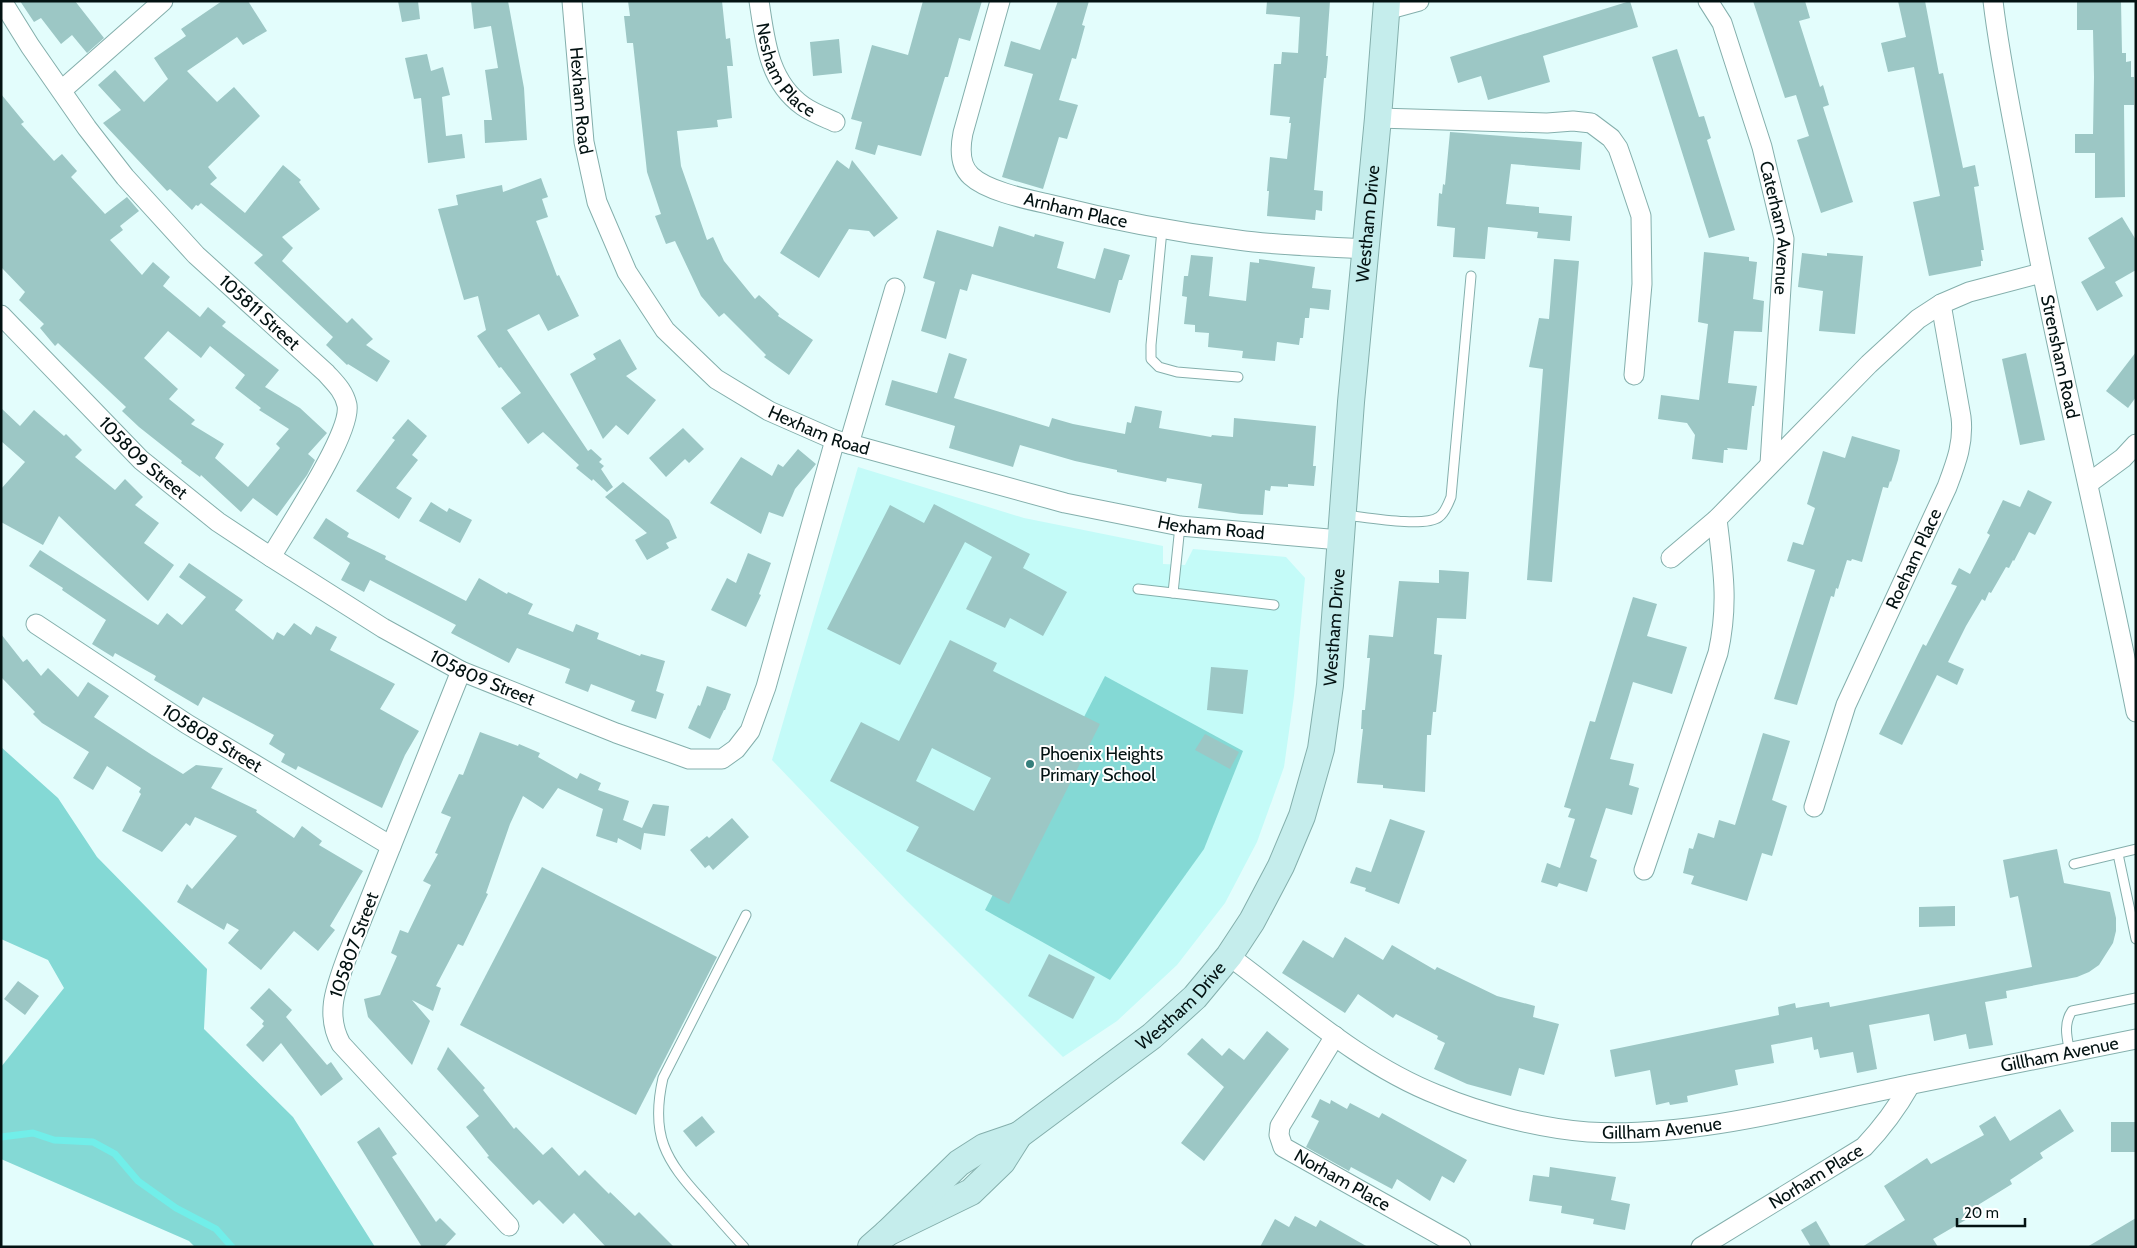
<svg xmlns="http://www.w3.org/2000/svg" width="2137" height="1248" font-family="Cabin,sans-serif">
<rect width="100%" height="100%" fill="#e3fdfc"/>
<polygon fill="#c4fbf8" points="858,467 1024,518 1163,546 1163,564 1185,565 1193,549 1286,557 1305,578 1294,696 1284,767 1257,842 1225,903 1177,965 1117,1021 1063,1057 906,900 772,760"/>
<g fill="#84d9d5">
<polygon points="1105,676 1243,751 1204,849 1110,980 985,910"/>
<polygon points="1,747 58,798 97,857 207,969 204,1029 293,1117 375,1247 195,1247 189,1241 1,1159 1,1067 64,988 48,960 1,939"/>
</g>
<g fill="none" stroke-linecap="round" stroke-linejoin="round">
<polyline stroke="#71eee9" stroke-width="7" points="1,1137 33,1133 54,1140 93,1142 115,1154 138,1181 176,1208 216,1229 232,1247"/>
</g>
<g fill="#9cc7c5" fill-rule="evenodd">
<polygon points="20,1 75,1 104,38 87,53 72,35 61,44 41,18 34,22"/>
<polygon points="222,1 248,1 267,31 243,45 237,37 187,71 217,102 234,87 260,116 208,167 217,178 210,184 245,213 283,165 301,180 299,182 320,209 282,237 293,248 282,261 347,323 352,318 373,339 366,345 390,361 377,382 348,364 347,365 326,345 333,337 254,263 263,255 201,203 198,206 196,205 192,210 170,189 167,191 103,123 121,110 98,85 115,70 144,102 168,79 154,58 186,36 181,29"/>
<polygon points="398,1 418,1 420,19 402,22"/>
<polygon points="471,1 508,1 524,88 527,140 485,143 484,120 492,120 485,70 498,68 491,26 474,29"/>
<polygon points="628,1 722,1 726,39 730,38 733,66 727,66 732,118 717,120 718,127 677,131 681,166 707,240 713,237 724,261 755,299 759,295 779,314 778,316 813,340 789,375 764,357 766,355 724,313 719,317 701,296 675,241 666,244 655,216 661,214 647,172 633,43 627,43 624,16 630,16"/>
<polygon points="923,1 982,1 970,41 959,38 948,77 945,77 921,156 878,145 875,155 855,149 862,122 851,119 872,45 908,55"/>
<polygon points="1058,1 1089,1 1082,25 1085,26 1076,59 1072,58 1059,100 1078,105 1067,139 1059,137 1043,189 1002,177 1033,74 1004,66 1011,41 1040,50"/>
<polygon points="1267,1 1330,1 1326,56 1328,56 1326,78 1324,78 1314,190 1323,191 1322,211 1316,210 1315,220 1267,216 1269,191 1267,191 1270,157 1287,159 1291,123 1289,123 1290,117 1270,115 1274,64 1281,64 1282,52 1298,53 1300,17 1266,14"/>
<polygon points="1630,1 1638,27 1543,56 1550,82 1488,100 1481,76 1458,83 1450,57"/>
<polygon points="1753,1 1805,1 1810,18 1799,21 1820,87 1823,85 1829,105 1823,107 1853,202 1821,213 1797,140 1809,136 1796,95 1785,98"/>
<polygon points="1898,1 1925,1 1939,74 1943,73 1963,168 1975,165 1979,186 1974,187 1984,250 1981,250 1983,261 1981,261 1981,266 1929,276 1913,202 1940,196 1914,67 1888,72 1881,43 1906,37"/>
<polygon points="2077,1 2121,1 2122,53 2126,53 2126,62 2131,61 2131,77 2134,77 2134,105 2124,105 2125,197 2095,198 2095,153 2075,153 2075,134 2093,134 2094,77 2093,30 2077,30"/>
<polygon points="839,39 842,73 813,76 810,42"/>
<polygon points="1677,49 1699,117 1704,116 1711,138 1707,140 1735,230 1709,238 1652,57"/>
<polygon points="427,54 431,71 443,67 450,95 442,97 446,136 462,134 465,158 428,163 421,98 414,99 405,58"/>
<path d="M1,94L24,122L21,124L54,161L62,154L77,171L71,177L105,214L127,197L139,211L120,226L123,230L110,240L142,275L153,262L170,277L163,286L200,317L208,307L226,322L222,326L279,370L265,387L300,408L327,433L308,454L315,460L307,475L277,516L253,498L241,512L201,475L200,477L181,463L182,461L139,427L122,411L126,407L58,343L55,346L40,328L44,324L19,300L25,292L1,267ZM168,331L201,358L210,346L245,375L235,388L261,408L259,410L289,429L276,444L280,448L248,487L215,458L224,444L191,424L195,420L169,399L178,389L144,358Z"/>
<polygon points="1450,132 1582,142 1580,170 1511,164 1506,204 1539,207 1539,213 1572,216 1570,241 1537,238 1538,232 1488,227 1485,259 1453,257 1455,228 1437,226 1439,193 1442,194 1443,184 1445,185"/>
<polygon points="837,160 849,169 852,160 898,218 874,237 869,231 849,229 819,278 780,253"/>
<polygon points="541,178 548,197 542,199 548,217 536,221 557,276 559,275 579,316 548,331 539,314 507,330 588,451 591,449 602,459 599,462 604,466 601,469 613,487 607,492 593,479 592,481 576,468 579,465 543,432 528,444 501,408 521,393 501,367 499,368 477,336 486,330 478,296 464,300 438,209 458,205 456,195 502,185 503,192"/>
<polygon points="2122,217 2136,240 2136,270 2115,282 2123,296 2097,311 2081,282 2105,268 2088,238"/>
<polygon points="999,226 1034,237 1035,234 1064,242 1057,268 1095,279 1104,248 1130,255 1122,280 1119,280 1110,313 972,274 967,291 960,289 946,339 921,331 935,282 923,278 937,230 993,247"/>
<polygon points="1704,252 1749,257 1749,261 1757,262 1753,299 1764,301 1762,332 1734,331 1728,383 1757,386 1754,406 1752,406 1747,450 1727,448 1728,450 1724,450 1723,463 1692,459 1695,435 1687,423 1658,419 1661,395 1699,400 1708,324 1698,322"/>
<polygon points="1802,253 1827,256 1827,253 1863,256 1855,334 1819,331 1823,291 1798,287"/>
<polygon points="1191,255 1213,257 1209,296 1246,301 1250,262 1259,263 1259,259 1315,267 1312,288 1331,290 1329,310 1310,308 1309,318 1305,318 1303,338 1300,338 1299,345 1277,342 1275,361 1242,358 1243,351 1208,347 1209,333 1195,332 1195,325 1184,324 1187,297 1182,296 1184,276 1188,276"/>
<polygon points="1554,259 1579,261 1552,582 1527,580 1543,369 1529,367 1539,318 1549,319"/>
<polygon points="620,339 637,369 626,376 656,400 628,435 616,425 603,439 570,374 596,359 593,354"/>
<polygon points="2136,352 2136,397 2128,408 2106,391"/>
<polygon points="949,353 967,359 954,398 1049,427 1052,418 1073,424 1125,434 1127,422 1131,423 1135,406 1162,411 1159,428 1211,437 1212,435 1233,437 1234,418 1316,426 1313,466 1316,466 1314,486 1288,484 1288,487 1271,486 1270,491 1265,490 1263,515 1241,514 1198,508 1202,484 1167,478 1166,482 1117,472 1117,470 1075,461 1020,445 1013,467 949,448 955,426 885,405 892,380 937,393"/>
<polygon points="2026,353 2045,440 2020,445 2002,359"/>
<polygon points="1,408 20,426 34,410 64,436 66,434 82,450 75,457 115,490 125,479 143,497 135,505 159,523 144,543 174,565 148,601 59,516 43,545 1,522 1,489 25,462 1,441"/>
<polygon points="408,419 427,436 412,455 418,460 396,488 412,498 399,519 356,491 395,440 392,438"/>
<polygon points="683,428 704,449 689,463 685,459 666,477 649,458"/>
<polygon points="1852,436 1900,450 1898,460 1891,482 1890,481 1888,488 1883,487 1862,562 1852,559 1851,561 1847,560 1838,589 1836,588 1834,597 1831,596 1797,705 1774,699 1815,570 1787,561 1793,542 1803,545 1815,508 1807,504 1823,451 1845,458"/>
<polygon points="798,449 816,464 795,489 783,517 769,512 761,534 710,503 741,457 772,476 778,464 783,467"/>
<polygon points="623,482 669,520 677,538 666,543 669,548 647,560 635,540 647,533 605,497"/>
<polygon points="2028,490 2052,502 2035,535 2029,532 2014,561 2013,560 2009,568 2006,567 1991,593 1989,592 1985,601 1982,599 1966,626 1948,662 1964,669 1957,685 1937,675 1902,745 1879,734 1923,644 1926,646 1957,586 1951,584 1959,568 1970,574 1990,535 1987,533 2003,500 2020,507"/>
<polygon points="431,502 447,512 449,508 472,520 460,543 419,521"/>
<polygon points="934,504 1030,554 1023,568 1067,592 1043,636 1010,618 1005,628 966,609 992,557 965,542 900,665 827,629 890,505 924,523"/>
<polygon points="326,518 349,533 347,537 386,556 385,559 466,601 479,578 507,594 508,592 533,604 528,614 573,632 576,624 599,633 597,639 640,656 641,654 665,661 656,691 664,694 656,719 631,711 635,701 591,684 588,692 565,683 570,669 517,648 509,663 451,633 456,625 370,580 364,592 341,580 350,563 313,538"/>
<polygon points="40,550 158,625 167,613 182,625 206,597 179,577 189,563 243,600 235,610 273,640 277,632 284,636 294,623 311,635 316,626 337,637 330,650 395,684 380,709 419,731 405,755 382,808 298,766 296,770 281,762 285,754 269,744 274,735 203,697 198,706 154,680 156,676 115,653 113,657 92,644 106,620 62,590 63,588 29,566"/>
<polygon points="748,553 771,563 759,594 761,595 746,627 711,610 727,578 736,583"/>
<polygon points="1439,570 1469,572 1466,619 1437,618 1434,654 1442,655 1436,712 1433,712 1431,735 1427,735 1425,792 1383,788 1383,785 1357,783 1363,729 1361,729 1362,710 1365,710 1370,658 1367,658 1369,635 1393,637 1399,581 1439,583"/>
<polygon points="1633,597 1657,604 1647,636 1687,647 1672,694 1633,682 1610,759 1634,764 1629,785 1639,788 1632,815 1606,808 1590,857 1597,860 1587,892 1559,883 1557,887 1541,882 1547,863 1560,868 1575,819 1568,817 1571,809 1564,807 1590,721 1595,722"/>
<polygon points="1,634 23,662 27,659 41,676 48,668 78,697 88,682 109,696 94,717 152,755 183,774 196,765 223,768 211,788 257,810 256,812 294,838 302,826 322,841 319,845 363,871 330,926 335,930 318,951 294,931 261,970 228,943 239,930 227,923 224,930 177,902 187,884 192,889 237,836 195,817 190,826 186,823 162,852 122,831 141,794 139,792 141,788 107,766 93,790 73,778 89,752 42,723 33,714 35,712 1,677"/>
<path d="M950,640L997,663L993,671L1100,724L1009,904L906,851L919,827L830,781L861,722L899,741ZM932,748L991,778L974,811L916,781Z"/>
<polygon points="1211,667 1248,670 1243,714 1207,710"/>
<polygon points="707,686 731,694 725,710 724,710 710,739 688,728 698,705 700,706"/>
<polygon points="480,732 518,746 519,744 540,753 538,757 577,779 580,773 601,783 598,790 629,801 623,820 642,828 653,804 669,806 665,836 644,833 641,850 618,838 617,843 596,836 603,809 558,788 543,809 523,796 510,824 486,893 488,894 463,946 458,944 436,986 441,988 433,1011 412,1000 430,1021 412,1065 368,1017 364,999 380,995 397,956 391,953 400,930 408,933 431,885 423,881 438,854 435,853 451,817 441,813 459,774 463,775"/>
<polygon points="1763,733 1790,741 1772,800 1787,806 1772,856 1762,853 1747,901 1691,884 1694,876 1683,873 1689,848 1693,849 1698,833 1714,838 1719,820 1735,825"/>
<polygon points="1205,734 1239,752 1230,769 1195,750"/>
<polygon points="732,818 749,837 713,870 709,865 705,868 690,850 707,836 709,838"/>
<polygon points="1390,819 1425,831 1399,904 1365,891 1366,888 1350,883 1356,867 1371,872"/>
<polygon points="2057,849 2064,883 2110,892 2116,918 2116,931 2113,943 2099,965 2089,972 2077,977 2006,991 2007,998 1985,1002 1993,1045 1969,1049 1966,1034 1934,1041 1929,1014 1869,1025 1877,1069 1857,1073 1853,1052 1820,1058 1818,1049 1814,1050 1812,1037 1771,1045 1774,1063 1735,1070 1738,1085 1687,1096 1688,1102 1670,1105 1669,1102 1656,1105 1650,1070 1615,1077 1610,1050 1779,1015 1778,1007 1795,1003 1796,1008 1829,1002 1830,1007 2032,967 2018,896 2010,898 2003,860"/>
<polygon points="542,867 717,957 636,1115 460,1025"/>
<polygon points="1955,906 1955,926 1919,927 1919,907"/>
<polygon points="1345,937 1383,960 1392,945 1435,970 1437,967 1497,996 1535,1006 1533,1017 1559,1024 1544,1075 1519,1068 1511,1096 1467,1084 1434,1069 1445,1043 1437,1039 1438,1036 1396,1014 1393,1018 1358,994 1345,1013 1282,973 1303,940 1333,958"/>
<polygon points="1049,954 1095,977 1073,1019 1028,996"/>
<polygon points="18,981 39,996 25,1015 4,999"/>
<polygon points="269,988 292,1010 286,1017 327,1065 331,1062 343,1079 321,1096 281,1043 263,1062 246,1045 264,1026 262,1024 264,1021 250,1008"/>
<polygon points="1267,1031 1289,1049 1204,1161 1181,1143 1224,1087 1187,1054 1202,1038 1222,1056 1229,1048 1244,1060"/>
<polygon points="448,1047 485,1088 483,1090 514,1129 516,1127 543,1155 552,1147 579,1176 585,1170 609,1194 610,1192 635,1216 639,1212 674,1247 606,1247 574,1213 563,1224 539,1200 533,1205 487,1157 489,1156 466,1127 479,1116 437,1069"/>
<polygon points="1320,1099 1330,1104 1331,1100 1347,1109 1350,1103 1379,1118 1382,1113 1467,1160 1454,1183 1442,1176 1430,1201 1397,1179 1392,1189 1351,1167 1349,1171 1306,1147 1319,1121 1311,1117"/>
<polygon points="2060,1109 2074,1131 2040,1153 2043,1158 2010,1180 2012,1184 1978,1205 1981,1211 1933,1239 1938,1247 1862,1247 1905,1220 1884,1186 1927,1158 1931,1164 1984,1135 1979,1126 1995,1116 2010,1141"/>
<polygon points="702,1116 715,1132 696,1147 683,1131"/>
<rect x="2111" y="1122" width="25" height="30"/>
<polygon points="379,1127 397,1154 392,1157 436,1222 440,1218 456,1234 444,1247 422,1247 357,1142"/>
<polygon points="1550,1167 1616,1177 1611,1200 1630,1204 1625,1230 1593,1224 1594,1219 1561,1213 1562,1206 1529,1201 1533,1175 1549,1177"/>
<polygon points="1295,1216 1316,1227 1320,1220 1368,1247 1260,1247 1275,1219 1289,1227"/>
<polygon points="2136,1218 2136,1247 2087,1247"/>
<polygon points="1816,1221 1831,1247 1811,1247 1801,1230"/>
</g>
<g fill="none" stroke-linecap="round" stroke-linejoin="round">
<defs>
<g id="lane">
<polyline points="1162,230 1151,345 1151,359 1159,367 1177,372 1238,377"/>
<path d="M1345,515C1365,517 1424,528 1439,517C1445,513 1448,504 1451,497L1471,276"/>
<polyline points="1180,526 1173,593 1274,605"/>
<polyline points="1138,589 1173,593"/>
<polyline points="2118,854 2136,939"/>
<polyline points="2074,864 2136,849"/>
<path d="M2070,1053C2067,1038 2063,1024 2072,1011L2136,998"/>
<path d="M744,1247C730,1232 716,1216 703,1201C665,1160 650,1135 663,1078L746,915"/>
</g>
<g id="street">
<path id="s1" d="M2,1L30,46L87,128L125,177L196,255L326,373C335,383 344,391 347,405C352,433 287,529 271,557"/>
<path id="s2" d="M572,1L584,142L597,202L627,272L665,330L716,379L769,411L835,440L1065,503L1180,526L1340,540"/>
<path id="s3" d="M759,1C765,40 768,81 803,106C813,113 824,117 835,122"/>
<path id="s4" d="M1000,1L963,133C960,148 959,165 971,176C987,191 1026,199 1048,204C1111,220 1174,232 1238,240C1280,246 1323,246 1366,249"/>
<path id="s5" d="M1708,1L1722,23L1762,147L1784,239L1770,464"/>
<path id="s6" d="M1993,1C2000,61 2013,120 2024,180C2057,358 2101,534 2136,712"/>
<polyline points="1386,10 1419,1"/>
<polyline points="62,90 163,1"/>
<polyline points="1378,118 1547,123 1573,121 1591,123 1611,138 1618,148 1625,168 1641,216 1642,284 1634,375"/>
<path id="s7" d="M1,315L141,460L218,522L271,557L383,628L461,671L616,733L689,759H722L736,749L750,731L766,687L835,440"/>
<polyline points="849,444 895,288"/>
<polyline points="2089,483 2123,458 2136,444"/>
<polyline points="1671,558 1717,519 1869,364 1918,319 1941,304 1969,292 2041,273"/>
<path id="s8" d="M36,624L187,724L391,846"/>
<path d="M461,671L348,954C337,985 324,1013 341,1044L509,1226"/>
<path id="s9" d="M1814,807L1846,705L1947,487C1956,463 1964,443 1961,417L1941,304"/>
<path d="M1644,870L1718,653C1729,603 1723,569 1717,519"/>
<path id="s10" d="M1229,956C1296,1005 1359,1064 1438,1095C1480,1113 1542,1129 1588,1132C1691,1138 1807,1106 1908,1085C1984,1069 2060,1055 2136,1039"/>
<path id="s11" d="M1335,1036L1280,1126L1279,1135L1283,1147L1461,1247"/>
<path id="s12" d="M1701,1247L1864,1147C1883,1127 1897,1108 1910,1085"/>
</g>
<g id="secondary">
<path id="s13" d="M887,1233L971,1192L1002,1162L1019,1135L1152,1036L1195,997L1229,956L1252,921L1281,866L1302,816L1321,749L1330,685L1351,402L1378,118L1387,1"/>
<polyline points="871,1247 887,1233 959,1163 984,1147 1019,1135"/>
</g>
</defs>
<use href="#lane" stroke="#84afac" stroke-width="11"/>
<use href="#street" stroke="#84afac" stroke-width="21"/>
<use href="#secondary" stroke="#84afac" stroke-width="28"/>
<use href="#lane" stroke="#fff" stroke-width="9"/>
<use href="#street" stroke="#fff" stroke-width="19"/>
<use href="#secondary" stroke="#c5edec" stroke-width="26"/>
</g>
<circle fill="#367f7c" stroke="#fff" stroke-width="2" cx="1030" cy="764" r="5"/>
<g text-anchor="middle" stroke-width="4" stroke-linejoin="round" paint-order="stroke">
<g font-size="18" fill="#031212" stroke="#fff">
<text dy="6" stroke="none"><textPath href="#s3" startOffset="76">Nesham Place</textPath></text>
<text dy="6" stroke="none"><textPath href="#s2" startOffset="100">Hexham Road</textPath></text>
<text dy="6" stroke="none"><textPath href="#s4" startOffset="294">Arnham Place</textPath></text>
<text dy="6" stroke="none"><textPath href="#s13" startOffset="1201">Westham Drive</textPath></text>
<text dy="6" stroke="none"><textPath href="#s5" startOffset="239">Caterham Avenue</textPath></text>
<text dy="6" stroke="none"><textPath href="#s1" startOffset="406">105811 Street</textPath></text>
<text dy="6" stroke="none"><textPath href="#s6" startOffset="362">Strensham Road</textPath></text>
<text dy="6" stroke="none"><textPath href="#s2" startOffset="535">Hexham Road</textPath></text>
<text dy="6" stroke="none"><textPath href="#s7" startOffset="202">105809 Street</textPath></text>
<text dy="6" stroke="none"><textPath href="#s2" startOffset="940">Hexham Road</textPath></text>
<text dy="6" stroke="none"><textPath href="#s9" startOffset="268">Roeham Place</textPath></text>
<text dy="6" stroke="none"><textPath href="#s13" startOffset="796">Westham Drive</textPath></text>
<text dy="6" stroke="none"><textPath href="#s7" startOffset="608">105809 Street</textPath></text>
<text dy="6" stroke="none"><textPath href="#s8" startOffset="210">105808 Street</textPath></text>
<text transform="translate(354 945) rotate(-70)" y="6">105807 Street</text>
<text dy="6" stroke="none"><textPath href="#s13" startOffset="376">Westham Drive</textPath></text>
<text dy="6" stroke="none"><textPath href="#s10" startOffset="886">Gillham Avenue</textPath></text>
<text dy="6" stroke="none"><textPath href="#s10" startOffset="481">Gillham Avenue</textPath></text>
<text dy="6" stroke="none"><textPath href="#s12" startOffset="135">Norham Place</textPath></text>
<text dy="6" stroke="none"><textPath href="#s11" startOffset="195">Norham Place</textPath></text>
</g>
<g font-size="18" fill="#031212" stroke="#fff" text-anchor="start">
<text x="1040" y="760">Phoenix Heights<tspan x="1040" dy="21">Primary School</tspan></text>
</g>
</g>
<rect width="2137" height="1248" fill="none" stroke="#031212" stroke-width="5"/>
<path d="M1957 1218v8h68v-8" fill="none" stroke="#031212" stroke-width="2.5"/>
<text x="1964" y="1218" font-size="15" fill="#031212" stroke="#ffffff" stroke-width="4" paint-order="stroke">20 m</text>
</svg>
